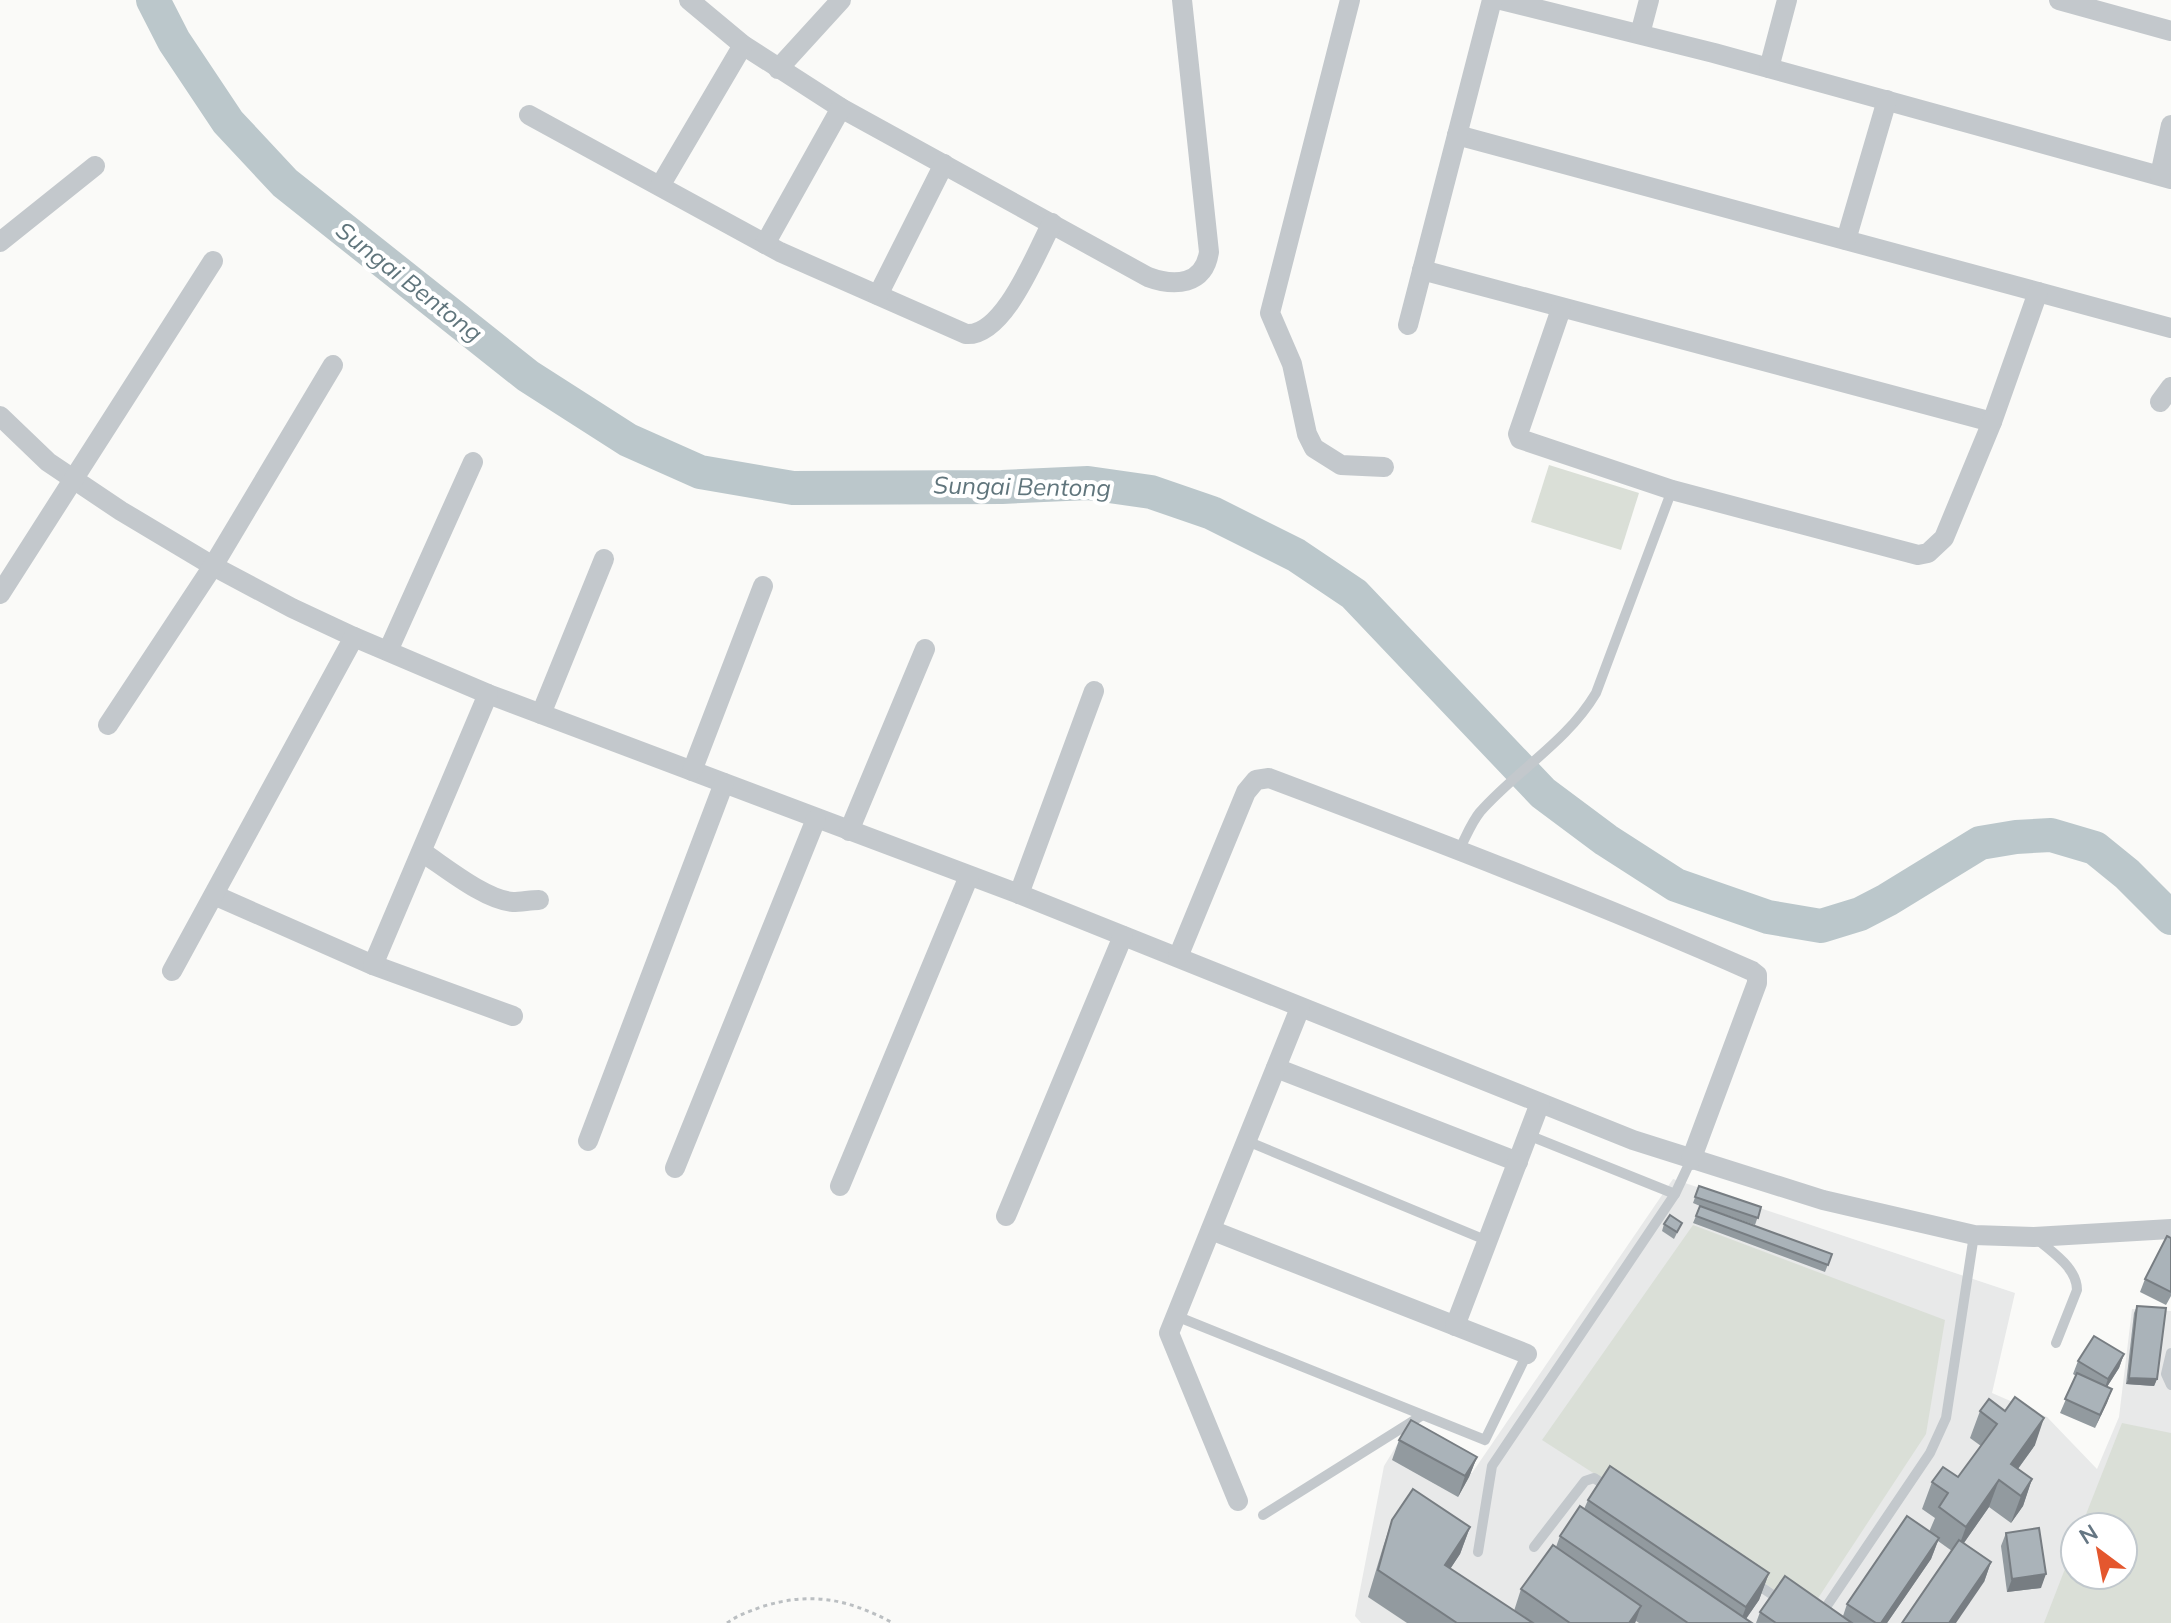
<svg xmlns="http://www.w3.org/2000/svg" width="2171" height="1623" font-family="Mulish,sans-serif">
<rect width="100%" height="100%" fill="#fafaf8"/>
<path fill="#e8e9e9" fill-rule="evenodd" d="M1673,1179L2015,1293L1992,1393L2047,1417L2097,1469L2119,1417L2132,1309L2171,1311V1623H1361L1355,1616L1384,1466L1403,1435L1472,1473ZM2075,1527H2123V1575H2075Z"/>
<g fill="#dadfd7">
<polygon points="1549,465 1639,493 1621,550 1531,522"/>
<polygon points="1693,1225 1945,1320 1926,1434 1809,1612 1542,1440"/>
<polygon points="2122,1423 2171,1433 2171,1623 2044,1623 2075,1543 2075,1575 2123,1575 2123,1527 2081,1527"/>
</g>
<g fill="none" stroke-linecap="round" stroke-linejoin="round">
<polyline stroke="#bbc7cb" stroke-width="34" points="153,0 174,41 228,122 285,183 528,376 628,440 700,472 793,488 1002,487 1088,483 1151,492 1212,513 1296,555 1354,594 1543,793 1606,840 1676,885 1768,917 1821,926 1860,914 1887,900 1980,843 2016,837 2051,835 2095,848 2127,874 2171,918"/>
<path stroke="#bbbfc2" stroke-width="3" stroke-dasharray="4 4" stroke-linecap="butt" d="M727,1623C738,1615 748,1612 761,1607C811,1591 848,1599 893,1623"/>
<g stroke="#c3c8cc" stroke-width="10">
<path d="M1459,850C1466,837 1471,823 1480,812C1517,770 1567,742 1596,693L1672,490"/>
<polyline points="1528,1135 1675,1194"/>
<polyline points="1247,1141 1488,1241"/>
<path d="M2036,1238C2051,1252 2077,1267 2077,1290L2056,1343"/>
<polyline points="1176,1316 1485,1440 1527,1354"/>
<polyline points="2171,1353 2166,1374 2171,1385"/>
<polyline points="1263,1515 1421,1416"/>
<polyline points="1534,1547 1585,1481 1594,1478 1611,1489"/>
<polyline points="1478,1552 1492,1466 1675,1194 1691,1160"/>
<polyline points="1752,1581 1782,1601"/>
<polyline points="1820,1616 1930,1453 1946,1418 1974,1235"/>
</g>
<g stroke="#c3c8cc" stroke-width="20">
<path d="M689,0L743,45L841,108L1148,277C1175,287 1204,285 1209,252L1182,0"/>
<polyline points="1350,0 1270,313 1292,364 1307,434 1314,448 1341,465 1384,467"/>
<polyline points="1501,0 1714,53 2171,179"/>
<polyline points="2059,0 2171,31"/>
<polyline points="1640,34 1649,0"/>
<polyline points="1769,68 1787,0"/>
<polyline points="778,69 841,0"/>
<path d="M529,115L780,252L966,334C1004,337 1036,253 1052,223"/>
<polyline points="1457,135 2171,328"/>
<polyline points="2160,175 2171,125"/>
<polyline points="660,186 743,45"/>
<polyline points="1846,240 1887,100"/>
<polyline points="0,242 95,166"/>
<polyline points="765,244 841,108"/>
<polyline points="1422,270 1992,422"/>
<polyline points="878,295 944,164"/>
<polyline points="1561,309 1518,434 1520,439 1672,490 1918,555 1928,553 1944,538 1992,422 2038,292"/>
<polyline points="1408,325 1492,0"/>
<polyline points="2160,402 2171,387"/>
<polyline points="0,416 48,462 121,511 213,566 292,608 354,637 488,694 1019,894 1633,1140 1823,1200 1974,1235 2034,1237 2171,1229"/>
<polyline points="0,594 213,261"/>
<polyline points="388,651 473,462"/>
<polyline points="541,714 604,559"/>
<polyline points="108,725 213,566 333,365"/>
<polyline points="692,771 763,586"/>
<polyline points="849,831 925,649"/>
<path d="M422,852C445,867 485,900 513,902C521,902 531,900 539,900"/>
<polyline points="1019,894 1094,691"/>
<polyline points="214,895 373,965 513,1016"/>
<path d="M1178,957L1246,792L1256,780L1269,778C1431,839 1593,901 1752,971L1757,975V983L1691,1160"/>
<polyline points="373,965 488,694"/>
<polyline points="172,971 354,637"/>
<polyline points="1276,1068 1518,1162"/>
<polyline points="588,1141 724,783"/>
<polyline points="675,1168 816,819"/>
<polyline points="840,1186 969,876"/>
<polyline points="1006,1216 1123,936"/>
<polyline points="1211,1230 1527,1354"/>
<polyline points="1455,1326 1540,1103"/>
<polyline points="1238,1501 1169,1333 1300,1008"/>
</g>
</g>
<g fill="#929a9f">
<polygon points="1699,1186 1761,1207 1755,1225 1709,1209 1832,1254 1825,1272 1693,1223 1700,1206 1693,1203"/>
<polygon points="1682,1223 1674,1239 1662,1231 1664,1224"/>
<polygon points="2171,1238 2171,1296 2166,1305 2140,1292 2145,1279"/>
<polygon points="2137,1306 2157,1379 2154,1386 2126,1384 2134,1313"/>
<polygon points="2124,1354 2119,1368 2107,1387 2112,1389 2095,1428 2060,1413 2076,1376 2073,1374 2078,1361"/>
<polygon points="1980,1411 2035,1445 2018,1469 2032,1479 2023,1506 2011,1523 1989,1507 1964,1543 1991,1562 1984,1582 1952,1551 1938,1541 1931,1559 1887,1623 1756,1623 1760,1612 1843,1616 1847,1604 1929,1532 1935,1518 1922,1509 1932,1482 1958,1477 1981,1446 1970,1438"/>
<polygon points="1399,1440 1477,1457 1469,1477 1458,1497 1392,1460"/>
<polygon points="1588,1500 1769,1573 1759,1600 1746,1619 1752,1623 1639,1623 1636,1621 1635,1623 1407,1623 1368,1597 1383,1547 1392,1520 1470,1527 1460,1554 1450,1569 1514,1611 1521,1589 1556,1547 1560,1536 1584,1509"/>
<polygon points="2006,1533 2041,1588 2007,1592 2001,1546"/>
</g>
<g fill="#777d82">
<polygon points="2124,1354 2119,1368 2103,1393 2108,1379"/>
<polygon points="2129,1378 2157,1379 2154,1386 2126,1384"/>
<polygon points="2112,1389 2107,1403 2095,1428 2100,1415"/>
<polygon points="2044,1418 2035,1445 2006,1485 2011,1464"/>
<polygon points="1477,1457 1469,1477 1458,1497 1465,1476"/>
<polygon points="2032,1479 2023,1506 2011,1523 2021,1496"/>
<polygon points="1999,1480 1989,1507 1956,1554 1966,1527"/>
<polygon points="1470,1527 1460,1554 1435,1592 1445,1565"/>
<polygon points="1939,1538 1931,1559 1887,1623 1881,1623"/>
<polygon points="1991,1562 1984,1582 1956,1623 1949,1623"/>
<polygon points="1769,1573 1759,1600 1743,1623 1740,1623 1746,1607"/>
<polygon points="2046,1574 2041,1588 2007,1592 2012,1579"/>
<polygon points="1641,1606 1635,1623 1629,1623"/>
</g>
<g fill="#aab3b9" stroke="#777d82" stroke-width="2">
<polygon points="1699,1186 1761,1207 1758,1218 1695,1197"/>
<polygon points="1700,1206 1832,1254 1828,1265 1696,1216"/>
<polygon points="1670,1215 1682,1223 1677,1232 1664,1224"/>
<polygon points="2167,1236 2171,1238 2171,1292 2145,1279"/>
<polygon points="2137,1306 2166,1308 2157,1379 2129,1378"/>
<polygon points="2094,1336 2124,1354 2108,1379 2078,1361"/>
<polygon points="2077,1373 2112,1389 2100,1415 2065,1399"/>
<polygon points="2015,1397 2044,1418 2011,1464 2032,1479 2021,1496 1999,1480 1966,1527 1939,1507 1948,1493 1932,1482 1943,1467 1958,1477 1997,1424 1980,1411 1989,1399 2005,1411"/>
<polygon points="1411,1420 1477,1457 1465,1476 1399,1440"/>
<polygon points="1610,1466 1769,1573 1746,1607 1588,1500"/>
<polygon points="1413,1489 1470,1527 1445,1565 1533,1623 1457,1623 1378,1570 1392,1520"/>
<polygon points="1580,1506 1752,1623 1688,1623 1560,1536"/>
<polygon points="1907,1516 1939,1538 1881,1623 1876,1623 1847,1604"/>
<polygon points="2039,1528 2046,1574 2012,1579 2006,1533"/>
<polygon points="1959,1540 1991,1562 1949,1623 1902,1623"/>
<polygon points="1553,1545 1641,1606 1629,1623 1570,1623 1521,1589"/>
<polygon points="1785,1576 1852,1623 1776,1623 1760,1612"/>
</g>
<g text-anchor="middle" stroke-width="8" stroke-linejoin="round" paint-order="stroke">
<g font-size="24" font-style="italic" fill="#60757c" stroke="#fff">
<text transform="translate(409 282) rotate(38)" y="8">Sungai Bentong</text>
<text transform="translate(1022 487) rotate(1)" y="8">Sungai Bentong</text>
</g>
</g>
<g transform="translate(2099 1551) rotate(328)"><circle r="38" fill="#ffffff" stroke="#c1c8cd" stroke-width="2"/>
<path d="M0-6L14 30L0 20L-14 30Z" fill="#e4572e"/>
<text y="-12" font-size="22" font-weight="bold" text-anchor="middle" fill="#657683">N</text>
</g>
</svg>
